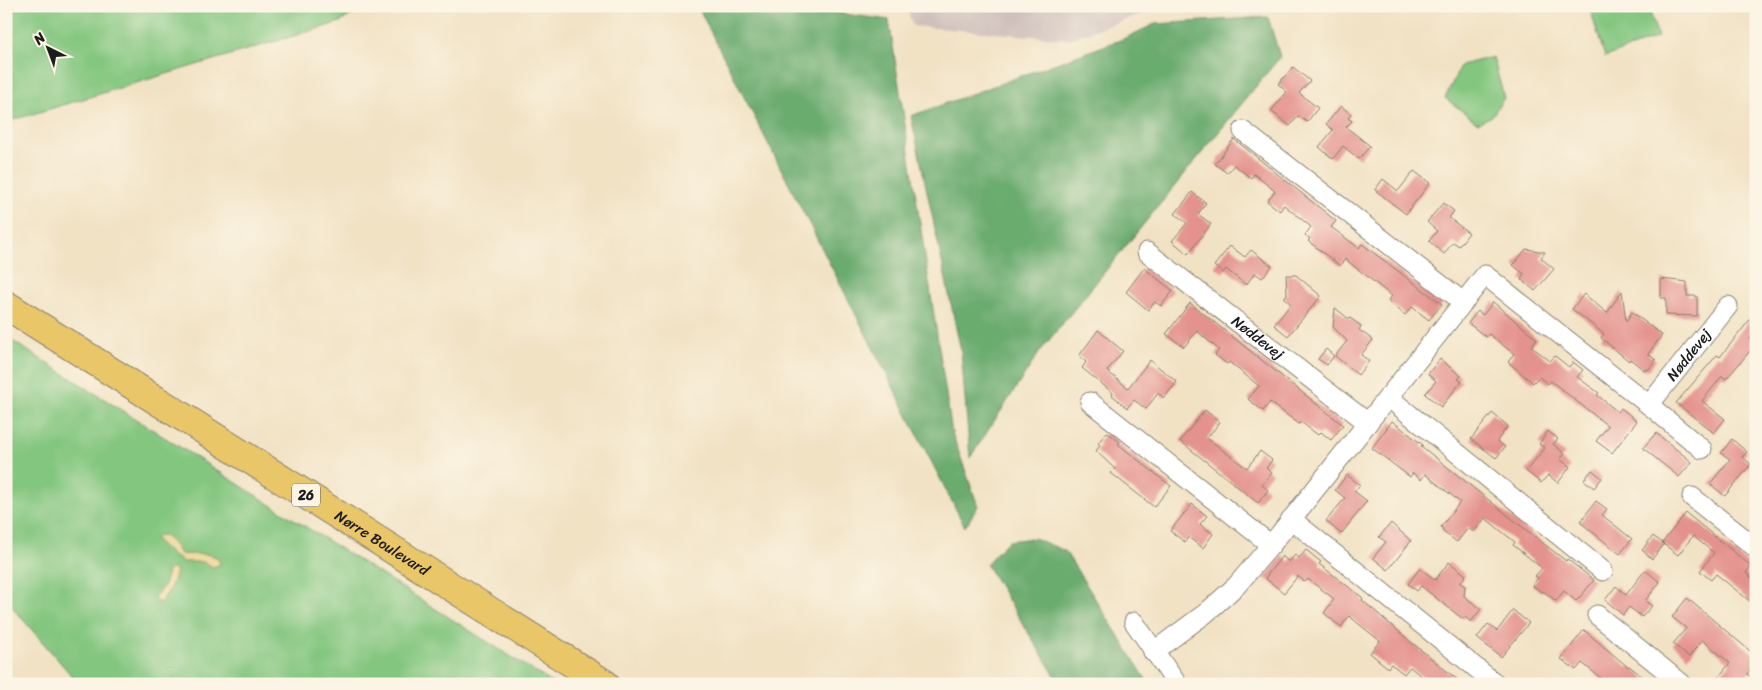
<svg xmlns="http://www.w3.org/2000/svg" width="1762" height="690" font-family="Sriracha,sans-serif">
<rect width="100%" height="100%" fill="#fcf5e5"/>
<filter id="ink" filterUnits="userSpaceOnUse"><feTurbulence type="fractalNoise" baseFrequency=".02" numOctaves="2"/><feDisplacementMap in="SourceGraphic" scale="10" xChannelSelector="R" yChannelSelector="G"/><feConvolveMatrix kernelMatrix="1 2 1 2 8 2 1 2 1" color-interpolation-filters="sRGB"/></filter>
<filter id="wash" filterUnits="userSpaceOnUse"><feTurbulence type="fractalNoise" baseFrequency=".0096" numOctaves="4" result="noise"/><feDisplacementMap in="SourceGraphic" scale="20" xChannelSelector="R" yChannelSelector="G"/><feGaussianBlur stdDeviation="1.12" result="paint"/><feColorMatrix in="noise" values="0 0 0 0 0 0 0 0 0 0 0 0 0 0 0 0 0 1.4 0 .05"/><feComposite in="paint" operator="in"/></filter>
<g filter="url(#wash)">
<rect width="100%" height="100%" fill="#f1e2c4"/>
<polygon fill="#cfc0bb" points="906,6 1164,6 1069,39 913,26"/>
<g fill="#83c67f" stroke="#50714e">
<polygon points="6,6 365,6 340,22 6,122"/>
<polygon points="1597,6 1648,6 1658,37 1605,57 1590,9"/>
<polygon points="1493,57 1504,98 1492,116 1478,123 1445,98 1461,65"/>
<polygon points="6,337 554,684 79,684 6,600"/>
</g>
<g fill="#6aab6e" stroke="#436445">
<polygon points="708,6 783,6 889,20 952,433 978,506 965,527 700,11"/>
<polygon points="1268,17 1280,57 1041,350 970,458 961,351 911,116 1123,39 1155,24"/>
<polygon points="1034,538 1065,551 1149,684 1060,684 986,564 1008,541"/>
</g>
<g fill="#eeda9e" stroke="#857b5d">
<path d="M159,535C168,535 175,546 180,554C192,556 217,549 220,564L213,567L204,562H183L172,555L157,541L156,538Z"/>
<polygon points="173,568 176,572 170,589 161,602 156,602 154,597 164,586 168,571"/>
</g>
<g id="blocks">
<g fill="#e4928e">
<polygon points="1293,67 1310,81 1299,93 1318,108 1307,122 1298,116 1290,126 1271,111 1287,92 1278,84"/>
<polygon points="1341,106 1351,114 1348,118 1352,121 1346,127 1370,146 1359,159 1343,146 1333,159 1319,147 1333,130 1326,124"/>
<polygon points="1234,139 1336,221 1331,227 1359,248 1362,244 1442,304 1429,320 1412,307 1405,315 1388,301 1392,296 1345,259 1340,266 1308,241 1310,239 1305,235 1311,227 1284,205 1280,211 1267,201 1275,191 1254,174 1251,178 1234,165 1227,173 1215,164"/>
<polygon points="1414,171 1430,183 1406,214 1375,190 1383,179 1398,191"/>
<polygon points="1192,192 1206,203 1198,214 1211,224 1188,254 1172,241 1187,223 1175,214"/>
<polygon points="1443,203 1454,211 1449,218 1469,233 1459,246 1453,242 1444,254 1429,241 1437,231 1427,222"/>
<polygon points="1230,246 1245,257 1251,250 1272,266 1262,278 1255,273 1246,285 1226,269 1223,273 1214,266"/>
<polygon points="1526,249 1545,252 1541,258 1554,269 1535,291 1521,279 1524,274 1513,265"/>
<polygon points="1144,268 1173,291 1161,306 1155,302 1148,310 1126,292"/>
<polygon points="1286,275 1296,275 1321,296 1288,336 1274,325 1291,304 1284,298 1287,294"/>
<polygon points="1661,279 1687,282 1687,296 1697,296 1697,316 1666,315 1666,298 1661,298"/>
<polygon points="1622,291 1626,321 1632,312 1662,335 1648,354 1656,360 1649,369 1644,370 1630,359 1629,361 1601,338 1604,334 1572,309 1584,294 1607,313"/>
<polygon points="1493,302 1537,339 1531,346 1550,361 1555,356 1569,367 1573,362 1583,370 1577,377 1599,393 1597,395 1618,412 1621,408 1637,421 1612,453 1596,441 1608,426 1551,381 1548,384 1539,377 1533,383 1508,362 1514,354 1489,334 1486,337 1468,323 1478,311 1483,315"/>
<polygon points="1190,303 1343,425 1331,440 1321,432 1318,435 1301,422 1299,424 1270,402 1263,411 1248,399 1259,386 1229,362 1227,364 1215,355 1219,350 1197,331 1184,347 1166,334"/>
<polygon points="1335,308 1349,319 1350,318 1361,326 1359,330 1373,340 1361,355 1369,361 1358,375 1335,356 1347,341 1333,327"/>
<polygon points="1756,312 1756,332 1750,339 1756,344 1733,371 1726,379 1722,376 1702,401 1725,419 1714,433 1676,403 1717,355 1720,357"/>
<polygon points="1098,330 1123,351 1107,371 1128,388 1150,360 1177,382 1164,398 1158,393 1146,409 1134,400 1127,408 1112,395 1113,393 1082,368 1086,362 1079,356"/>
<polygon points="1326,349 1334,356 1327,365 1318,359"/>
<polygon points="1440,359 1461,376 1458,379 1462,381 1441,407 1425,394 1436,381 1428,374"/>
<polygon points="1205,410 1220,422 1207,438 1237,461 1247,468 1260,451 1272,460 1266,468 1272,473 1262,485 1268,490 1258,503 1180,441"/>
<polygon points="1492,413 1508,426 1497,441 1505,447 1496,458 1471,439"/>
<polygon points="1392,421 1423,445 1421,446 1525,529 1566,561 1567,559 1594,580 1581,596 1576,601 1564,591 1556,601 1543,591 1541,592 1532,585 1538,578 1535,576 1542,568 1513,545 1515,542 1485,518 1474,532 1468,528 1457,542 1442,531 1443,529 1441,527 1460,502 1425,474 1421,480 1413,473 1410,477 1372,448"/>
<polygon points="1548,431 1558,439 1553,444 1565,454 1560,459 1570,467 1558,483 1548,475 1541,483 1526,471 1545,448 1539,444"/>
<polygon points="1107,432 1120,442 1118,444 1171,486 1154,507 1111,473 1115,469 1096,451 1100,445 1098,443"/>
<polygon points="1656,433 1692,462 1679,477 1643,448"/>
<polygon points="1732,439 1747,452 1742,457 1751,464 1725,496 1710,484 1730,459 1721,453"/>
<polygon points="1592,470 1602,478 1594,488 1584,480"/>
<polygon points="1347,475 1360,485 1354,491 1367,501 1341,534 1326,521 1345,498 1335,490"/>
<polygon points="1596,501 1607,509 1602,515 1632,539 1620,554 1580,522"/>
<polygon points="1192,504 1207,516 1200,524 1213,534 1203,548 1188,537 1185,542 1170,531"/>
<polygon points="1686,513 1751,566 1746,573 1756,581 1756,606 1716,574 1711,580 1700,571 1714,553 1693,536 1678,555 1662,543"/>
<polygon points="1391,523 1411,541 1388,570 1373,558 1386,542 1379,537"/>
<polygon points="1653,536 1664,544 1652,559 1642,550"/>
<polygon points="1306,550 1321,562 1319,564 1363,598 1362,600 1411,642 1463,684 1431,684 1410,667 1404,674 1391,664 1388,668 1370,653 1380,641 1349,616 1341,627 1324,613 1334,599 1308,579 1305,582 1298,576 1284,593 1265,578 1282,556 1289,562 1295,555 1299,558"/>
<polygon points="1449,562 1466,575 1460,583 1465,586 1464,596 1481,609 1471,622 1465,617 1463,619 1421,586 1417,591 1408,584 1420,568 1435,580"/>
<polygon points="1645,570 1660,582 1645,601 1652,606 1642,617 1629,607 1623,615 1605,600 1616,586 1626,595"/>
<polygon points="1687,598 1756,656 1756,663 1747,674 1756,681 1756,684 1725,684 1718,678 1730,663 1702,640 1689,657 1673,644 1686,628 1672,617"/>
<polygon points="1513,610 1529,623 1501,657 1477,638 1488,624 1497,631"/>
<polygon points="1584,630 1628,667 1629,666 1652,684 1596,684 1601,678 1582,663 1576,670 1561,659"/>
</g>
</g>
</g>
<g filter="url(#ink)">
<use href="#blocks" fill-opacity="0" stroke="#867f70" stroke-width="1"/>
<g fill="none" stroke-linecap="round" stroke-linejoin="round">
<defs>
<g id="minor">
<polyline points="1243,131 1463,302"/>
<path id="s1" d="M1147,252L1368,423"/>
<polyline points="1388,397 1603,571"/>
<polyline points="1090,402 1271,545"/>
<path id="s2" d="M1649,405L1728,306"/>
<polyline points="1692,497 1756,548"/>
<polyline points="1291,519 1496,684"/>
<polyline points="1597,615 1682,684"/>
<polyline points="1134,622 1177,684"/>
<polyline points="1153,652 1206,613 1237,585 1271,545 1485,275 1649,405 1702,449"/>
</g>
<g id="highway">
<path id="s3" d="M6,305L605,684"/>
</g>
</defs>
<use href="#minor" stroke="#867f70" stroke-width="21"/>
<use href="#highway" stroke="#867f70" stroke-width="30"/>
<use href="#minor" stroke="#fff" stroke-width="19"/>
<use href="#highway" stroke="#e9c769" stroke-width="28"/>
</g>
</g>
<g text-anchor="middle" stroke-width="4" stroke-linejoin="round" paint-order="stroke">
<rect fill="#fcf5e5" stroke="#5f5d58" stroke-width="1" x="292" y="483.5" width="28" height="23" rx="4"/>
<g font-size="14" font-weight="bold" fill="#1c1c1c">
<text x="306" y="500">26</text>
</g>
<g font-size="15" fill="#1c1c1c" stroke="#fcf5e5">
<text dy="5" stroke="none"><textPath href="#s1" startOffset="140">Nøddevej</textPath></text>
<text dy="5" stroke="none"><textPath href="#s2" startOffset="64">Nøddevej</textPath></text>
<text dy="5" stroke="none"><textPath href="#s3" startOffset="445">Nørre Boulevard</textPath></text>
</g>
</g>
<rect width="1762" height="690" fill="none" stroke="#fcf5e5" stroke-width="25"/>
<g transform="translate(48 48) rotate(318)" stroke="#fcf5e5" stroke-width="4" paint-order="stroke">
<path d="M0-4L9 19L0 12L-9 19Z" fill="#1c1c1c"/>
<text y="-8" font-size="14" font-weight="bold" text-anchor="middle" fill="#1c1c1c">N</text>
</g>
</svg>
